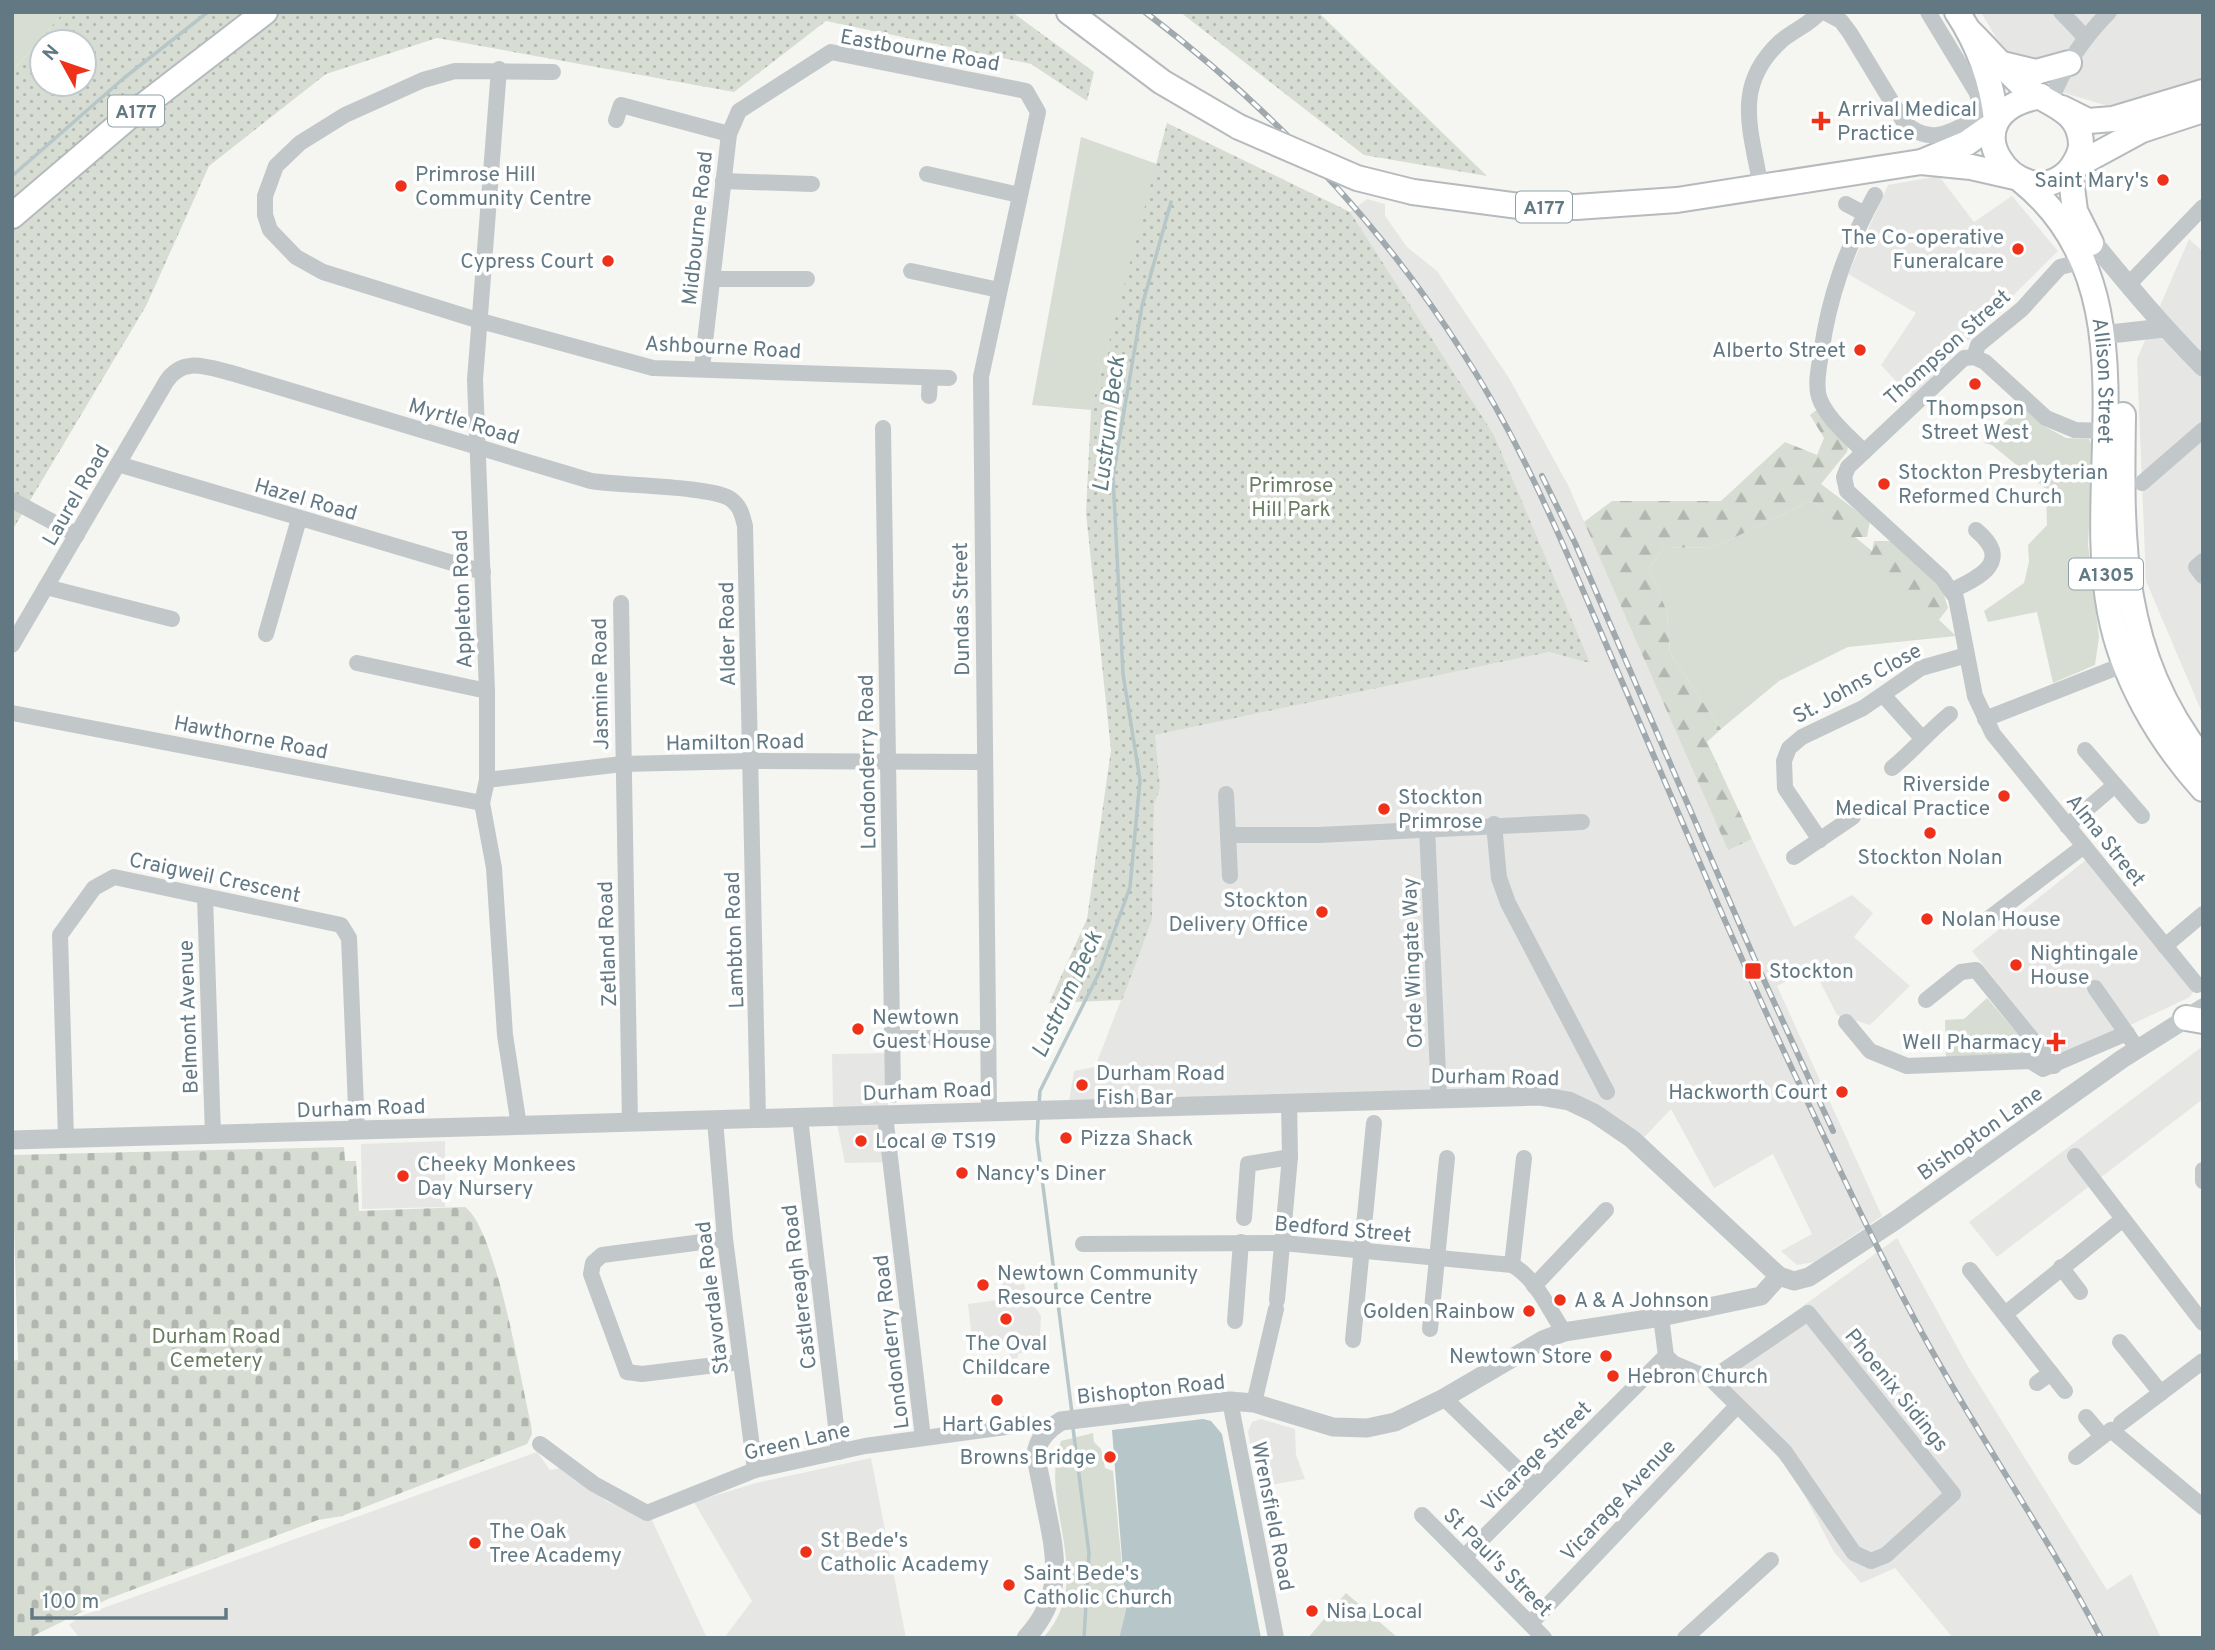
<svg xmlns="http://www.w3.org/2000/svg" width="2215" height="1650" font-family="Overpass,sans-serif">
<defs>
<pattern id="forest-firs" width="22" height="20" patternUnits="userSpaceOnUse" patternTransform="scale(1.75)"><rect width="22" height="20" fill="#d7ddd2"/><path d="M5 1l3.5 6h-7zM16 11l3.5 6h-7z" fill="#b2b8b0"/></pattern>
<pattern id="cemetery-stones" width="16" height="16" patternUnits="userSpaceOnUse" patternTransform="scale(1.75)"><rect width="16" height="16" fill="#d7ddd2"/><path d="M2 7V4a2 2 0 0 1 4 0v3zM10 15v-3a2 2 0 0 1 4 0v3z" fill="#b2b8b0"/></pattern>
<pattern id="park-dots" width="8" height="8" patternUnits="userSpaceOnUse" patternTransform="scale(1.75)"><rect width="8" height="8" fill="#d7ddd2"/><path d="M2 2h.1M6 6h.1" fill="none" stroke="#b2b8b0" stroke-width="1.8" stroke-linecap="round"/></pattern>
</defs>
<rect width="100%" height="100%" fill="#f5f5f1"/>
<g fill="#e6e6e4">
<polygon points="1981,12 2203,12 2203,80 2108,106 2021,80"/>
<polygon points="1939,176 1974,222 2012,196 2058,251 1911,397 1881,365 1916,313 1848,274 1888,185"/>
<polygon points="1367,199 1385,204 1385,216 1407,247 1437,271 1509,378 1568,485 1728,849 1752,839 1794,927 1852,895 1873,913 1854,937 1910,986 1870,1025 1837,1015 1813,968 1777,986 1882,1216 1814,1262 1797,1265 1781,1251 1812,1234 1773,1154 1714,1188 1671,1109 1634,1148 1564,1102 1067,1113 1074,1071 1095,1067 1152,920 1154,805 1160,788 1154,735 1549,652 1589,662 1494,435 1350,212"/>
<polygon points="2189,239 2203,252 2203,715 2146,581 2137,359"/>
<polygon points="2091,856 2197,985 2190,997 2058,1059 1972,951"/>
<polygon points="2203,1046 2203,1099 1997,1257 1969,1222"/>
<polygon points="891,1053 888,1103 894,1162 845,1163 833,1105 832,1054"/>
<polygon points="445,1141 445,1207 362,1209 361,1144"/>
<polygon points="1897,1238 1967,1365 2107,1590 2131,1574 2161,1638 1953,1638 1895,1568 1861,1583 1834,1552 1796,1479 1709,1374"/>
<polygon points="1001,1274 1014,1278 1015,1285 1024,1284 1027,1295 1041,1316 1040,1337 1030,1351 1018,1354 1018,1358 1010,1359 1008,1342 973,1348 968,1304 1004,1299"/>
<polygon points="1261,1419 1295,1429 1296,1455 1305,1479 1258,1487 1248,1432 1252,1422"/>
<polygon points="537,1452 550,1470 561,1468 578,1477 606,1501 643,1517 651,1518 707,1638 80,1638 69,1625 81,1616"/>
<polygon points="871,1458 906,1638 724,1638 752,1601 694,1502 756,1483"/>
</g>
<g fill="#d7ddd2">
<polygon points="12,12 64,12 12,72"/>
<polygon points="1081,137 1157,164 1091,410 1032,405"/>
<polygon points="2023,405 2044,426 2066,438 2089,439 2093,448 2088,545 2099,637 2095,665 2053,683 2037,612 1988,622 1984,611 2024,583 2029,562 2028,545 2047,525 2046,489 1992,445 1984,443"/>
<polygon points="1810,501 1817,504 1956,636 1848,647 1779,681 1721,729 1670,653 1667,612 1649,568 1664,548 1715,547"/>
<polygon points="1987,998 2029,1047 2025,1055 1946,1060 1945,1020 1964,1019"/>
<path d="M1093,1433L1094,1442L1101,1449L1105,1468L1113,1471L1126,1610L1119,1638H1043C1098,1578 1037,1504 1061,1441Z"/>
<polygon points="1346,1593 1398,1638 1308,1638"/>
</g>
<polygon fill="url(#forest-firs)" points="1818,409 1848,446 1847,452 1821,484 1870,521 1867,537 1855,537 1872,551 1874,541 1892,541 1942,589 1948,608 1938,621 1817,504 1810,501 1715,547 1664,548 1649,568 1667,612 1670,653 1721,729 1707,742 1752,839 1728,850 1584,522 1612,501 1721,501 1785,442 1817,455 1824,438 1810,415"/>
<path fill="url(#cemetery-stones)" d="M344,1147L345,1161H356L359,1211L465,1207C497,1230 520,1380 531,1424L532,1434L527,1444L342,1516L318,1520L108,1599L29,1638H12V1361L18,1360L12,1155Z"/>
<g fill="url(#park-dots)" fill-rule="evenodd">
<path d="M64,12H1012L1094,72L1087,101L1031,64L826,21L734,92L437,38L326,74L209,166L146,306L13,529L12,72ZM42,42H84V84H42Z"/>
<polygon points="1180,12 1318,12 1487,176 1364,155"/>
<polygon points="1167,123 1350,212 1494,435 1590,663 1549,652 1155,735 1160,788 1154,805 1152,920 1122,1000 1049,1003 1087,919 1111,750 1086,513 1091,410"/>
</g>
<polygon fill="#b7c6c8" points="1203,1419 1211,1421 1222,1434 1261,1638 1119,1638 1126,1610 1112,1430"/>
<g fill="none" stroke-linecap="round" stroke-linejoin="round">
<g stroke="#b7c6c8" stroke-width="3.5">
<polyline points="12,176 124,78 208,12"/>
<polyline points="1039,1104 1040,1091 1100,971 1130,887 1140,780 1123,674 1113,476 1142,306 1171,202"/>
<polyline points="1038,1119 1037,1139 1072,1413"/>
<polyline points="1073,1428 1089,1553 1084,1638"/>
</g>
<defs>
<g id="primary">
<polyline points="1069,12 1162,82 1239,127"/>
<path d="M1957,12C1978,44 1992,82 1996,120"/>
<path d="M1968,30C1986,47 2002,67 2020,83C2042,104 2080,106 2081,144C2081,153 2074,166 2068,172C2020,219 1941,114 2041,96"/>
<polyline points="2002,64 2036,72 2069,63"/>
<polyline points="2062,108 2088,121 2113,119 2203,92"/>
<polyline points="1924,161 1967,143 1994,124"/>
<polyline points="2072,168 2142,130 2203,110"/>
<polyline points="2070,171 2075,211 2091,243"/>
<path id="s1" d="M2022,181C2154,288 2083,469 2110,612C2122,677 2159,740 2203,789"/>
<polyline points="1413,192 1519,206 1576,207 1677,200 1921,162 1971,167 2015,177"/>
<polyline points="12,216 126,119 265,12"/>
<path d="M2123,415C2121,544 2119,652 2203,760"/>
<polyline points="2186,1018 2203,1021"/>
</g>
</defs>
<use href="#primary" stroke="#b5babd" stroke-width="28"/>
<g stroke="#c2c7c9" stroke-width="16">
<path d="M1824,12L1841,21L1850,33L1904,122C1926,144 1948,135 1972,120L1979,102L1977,93L1928,12"/>
<polyline points="2061,12 2086,38"/>
<polyline points="499,69 475,380 487,691 487,780 482,803 494,868 505,1035 519,1126"/>
<polyline points="553,72 455,71 423,80 345,115 300,143 276,166 265,196 265,215 270,230 296,257 323,272 477,320 653,368 949,378"/>
<path d="M2051,100C2064,67 2084,37 2109,12"/>
<polyline points="616,120 621,105 729,134"/>
<polyline points="927,174 1019,195"/>
<polyline points="723,181 812,184"/>
<path d="M1761,188C1751,129 1732,86 1781,41C1794,30 1809,25 1820,12"/>
<polyline points="1846,204 1865,214"/>
<polyline points="2086,269 2072,264 2060,267 2022,309 1978,345 1974,357 1964,358 1848,467 1844,477 1847,491 1942,578 1956,598 1975,696 1993,734 2197,985"/>
<polyline points="911,271 999,290"/>
<polyline points="713,279 807,279"/>
<polyline points="2129,284 2203,207"/>
<polyline points="1974,357 1985,362 2046,418 2075,430 2106,431"/>
<polyline points="702,368 729,134 739,111 831,52 1026,91 1038,112 981,377 989,1112"/>
<polyline points="929,396 930,378"/>
<polyline points="883,428 893,1095"/>
<path d="M1864,452C1849,436 1826,418 1819,397C1815,384 1819,367 1821,354C1829,295 1847,247 1875,195"/>
<polyline points="118,464 483,572"/>
<polyline points="2142,483 2203,430"/>
<polyline points="12,500 77,535"/>
<polyline points="2203,561 2196,567 2203,576"/>
<polyline points="46,587 172,619"/>
<path d="M1951,591C1981,577 2013,561 1976,530"/>
<polyline points="621,603 630,1123"/>
<polyline points="266,634 299,519"/>
<path d="M12,645L166,382C183,355 209,368 235,374L591,481C623,486 707,486 729,498C740,505 742,514 745,526L758,1119"/>
<polyline points="357,663 487,691"/>
<polyline points="1884,696 1921,737"/>
<polyline points="12,713 482,803"/>
<polyline points="1985,719 2133,661"/>
<polyline points="2085,750 2142,816"/>
<path d="M1892,768C1913,751 1928,732 1950,714"/>
<polyline points="487,780 622,764 751,761 984,762"/>
<polyline points="1226,794 1230,876"/>
<polyline points="1494,824 1499,878 1508,903 1607,1092"/>
<polyline points="2067,826 2115,785"/>
<polyline points="1427,827 1439,1097"/>
<polyline points="1228,835 1319,835 1582,822"/>
<polyline points="1820,840 1785,788 1784,761 1789,748 1802,737 1863,708 1921,668 1967,655"/>
<polyline points="1794,857 1853,817"/>
<polyline points="205,897 213,1135"/>
<polyline points="1988,919 2084,846"/>
<polyline points="2165,946 2203,914"/>
<polyline points="2095,988 2132,1041"/>
<polyline points="1926,1000 1961,972 1976,970 2054,1066"/>
<polyline points="1846,1022 1870,1051 1907,1066 2030,1061 2043,1069 2127,1033"/>
<polyline points="891,1038 988,1038"/>
<polyline points="885,1115 923,1438"/>
<polyline points="800,1118 839,1452"/>
<polyline points="715,1120 725,1239 755,1470"/>
<polyline points="66,1139 60,935 94,888 114,877 341,925 349,938 357,1131"/>
<polyline points="2075,1156 2203,1323"/>
<polyline points="2203,1170 2203,1181"/>
<polyline points="1244,1218 1248,1164 1290,1157"/>
<polyline points="725,1239 602,1255 593,1263 591,1274 627,1372 642,1374 740,1362"/>
<path d="M1083,1244L1283,1243L1512,1265C1536,1278 1549,1310 1564,1332"/>
<polyline points="1512,1265 1524,1158"/>
<polyline points="2061,1267 2080,1292"/>
<polyline points="1970,1270 2065,1391"/>
<polyline points="1534,1286 1606,1210"/>
<polyline points="1277,1300 1290,1157 1289,1102"/>
<polyline points="2005,1314 2123,1219"/>
<polyline points="1661,1317 1666,1356 1673,1363 1711,1379 1785,1452 1854,1553 1871,1561 1886,1555 1953,1494 1808,1313 1711,1379"/>
<polyline points="1235,1321 1241,1242"/>
<polyline points="1430,1329 1447,1158"/>
<polyline points="1353,1340 1374,1123"/>
<polyline points="2120,1342 2161,1393"/>
<polyline points="2037,1383 2051,1373"/>
<polyline points="1444,1398 1535,1486"/>
<polyline points="1230,1401 1276,1638"/>
<polyline points="1254,1403 1276,1309"/>
<polyline points="2086,1417 2102,1436"/>
<polyline points="2121,1423 2203,1361"/>
<polyline points="540,1444 594,1484 647,1513 755,1470 865,1446 1028,1424 1049,1430"/>
<polyline points="2076,1457 2111,1430 2203,1507"/>
<polyline points="1422,1515 1544,1638"/>
<polyline points="1465,1556 1666,1356"/>
<polyline points="1530,1624 1737,1406"/>
<polyline points="1685,1638 1771,1560"/>
</g>
<g stroke="#c2c7c9" stroke-width="19">
<path d="M2088,236C2125,281 2161,325 2203,367"/>
<polyline points="2101,335 2164,328"/>
<polyline points="12,1140 1539,1096 1569,1101 1594,1113 1632,1139 1779,1276 1794,1281 1809,1277 1896,1220 2122,1059 2203,1008"/>
<path d="M1026,1638C1071,1590 1052,1544 1042,1487C1040,1475 1035,1461 1037,1449C1040,1436 1050,1428 1061,1421L1230,1401L1254,1403L1333,1427L1367,1428L1395,1422L1444,1398L1543,1340L1564,1332L1661,1317L1761,1296L1779,1276"/>
</g>
<use href="#primary" stroke="#fff" stroke-width="24"/>
<defs>
<g id="rail">
<path d="M1145,12C1270,107 1379,221 1463,353C1526,450 1569,558 1614,663C1676,807 1736,951 1803,1092C1841,1173 1879,1254 1922,1333C1978,1436 2046,1533 2101,1638"/>
<polyline points="1542,476 1575,543 1758,967 1833,1131"/>
</g>
</defs>
<use href="#rail" stroke="#a0a9ad" stroke-width="6"/>
<use href="#rail" stroke="#fff" stroke-width="3.5" stroke-dasharray="10" stroke-linecap="butt"/>
<defs>
<polyline id="primary-bridge" points="1239,127 1357,178 1413,192"/>
</defs>
<use href="#primary-bridge" stroke="#b5babd" stroke-width="28" stroke-linecap="butt"/>
<use href="#primary-bridge" stroke="#fff" stroke-width="24"/>
</g>
<g fill="#ee3118" stroke="#fff" stroke-width="2.5">
<path d="M1817.5 110.5h7v7h7v7h-7v7h-7v-7h-7v-7h7z"/>
<circle cx="2163" cy="180" r="7"/>
<circle cx="401" cy="186" r="7"/>
<circle cx="2018" cy="249" r="7"/>
<circle cx="608" cy="261" r="7"/>
<circle cx="1860" cy="350" r="7"/>
<circle cx="1975" cy="384" r="7"/>
<circle cx="1884" cy="484" r="7"/>
<circle cx="2004" cy="796" r="7"/>
<circle cx="1384" cy="809" r="7"/>
<circle cx="1930" cy="833" r="7"/>
<circle cx="1322" cy="912" r="7"/>
<circle cx="1927" cy="919" r="7"/>
<circle cx="2016" cy="965" r="7"/>
<rect x="1744" y="962" width="18" height="18" rx="3.5"/>
<circle cx="858" cy="1029" r="7"/>
<path d="M2052.5 1031.5h7v7h7v7h-7v7h-7v-7h-7v-7h7z"/>
<circle cx="1082" cy="1085" r="7"/>
<circle cx="1842" cy="1092" r="7"/>
<circle cx="1066" cy="1138" r="7"/>
<circle cx="861" cy="1141" r="7"/>
<circle cx="962" cy="1173" r="7"/>
<circle cx="403" cy="1176" r="7"/>
<circle cx="983" cy="1285" r="7"/>
<circle cx="1560" cy="1300" r="7"/>
<circle cx="1529" cy="1311" r="7"/>
<circle cx="1006" cy="1319" r="7"/>
<circle cx="1606" cy="1356" r="7"/>
<circle cx="1613" cy="1376" r="7"/>
<circle cx="997" cy="1400" r="7"/>
<circle cx="1110" cy="1457" r="7"/>
<circle cx="475" cy="1543" r="7"/>
<circle cx="806" cy="1552" r="7"/>
<circle cx="1009" cy="1585" r="7"/>
<circle cx="1312" cy="1611" r="7"/>
</g>
<g text-anchor="middle" stroke-width="7" stroke-linejoin="round" paint-order="stroke">
<g fill="#fff" stroke="#91a1a9" stroke-width="2">
<rect x="108" y="95.5" width="56" height="31" rx="5"/>
<rect x="1516" y="191.5" width="56" height="31" rx="5"/>
<rect x="2069" y="558.5" width="74" height="31" rx="5"/>
</g>
<g font-size="19" font-weight="bold" fill="#627984">
<text x="136" y="118">A177</text>
<text x="1544" y="214">A177</text>
<text x="2106" y="581">A1305</text>
</g>
<g font-size="21" fill="#627984" stroke="#fff">
<text transform="translate(920 50) rotate(10)" y="7">Eastbourne Road</text>
<text transform="translate(697 228) rotate(-84)" y="7">Midbourne Road</text>
<text transform="translate(723 347) rotate(3)" y="7">Ashbourne Road</text>
<text transform="translate(1947 347) rotate(-42)" y="7">Thompson Street</text>
<text dy="7" stroke="none"><textPath href="#s1" startOffset="224">Allison Street</textPath></text>
<text transform="translate(464 421) rotate(17)" y="7">Myrtle Road</text>
<text transform="translate(76 495) rotate(-60)" y="7">Laurel Road</text>
<text transform="translate(306 499) rotate(16)" y="7">Hazel Road</text>
<text transform="translate(462 599) rotate(-92)" y="7">Appleton Road</text>
<text transform="translate(961 609) rotate(-91)" y="7">Dundas Street</text>
<text transform="translate(727 634) rotate(-91)" y="7">Alder Road</text>
<text transform="translate(1857 683) rotate(-29)" y="7">St. Johns Close</text>
<text transform="translate(600 684) rotate(-91)" y="7">Jasmine Road</text>
<text transform="translate(251 737) rotate(11)" y="7">Hawthorne Road</text>
<text transform="translate(735 742) rotate(-1)" y="7">Hamilton Road</text>
<text transform="translate(867 762) rotate(-91)" y="7">Londonderry Road</text>
<text transform="translate(2106 840) rotate(51)" y="7">Alma Street</text>
<text transform="translate(215 877) rotate(12)" y="7">Craigweil Crescent</text>
<text transform="translate(734 940) rotate(-92)" y="7">Lambton Road</text>
<text transform="translate(607 944) rotate(-92)" y="7">Zetland Road</text>
<text transform="translate(1412 963) rotate(-92)" y="7">Orde Wingate Way</text>
<text transform="translate(188 1017) rotate(-92)" y="7">Belmont Avenue</text>
<text transform="translate(1495 1077) rotate(1)" y="7">Durham Road</text>
<text transform="translate(927 1091) rotate(-2)" y="7">Durham Road</text>
<text transform="translate(361 1108) rotate(-2)" y="7">Durham Road</text>
<text transform="translate(1980 1133) rotate(-35)" y="7">Bishopton Lane</text>
<text transform="translate(1343 1229) rotate(5)" y="7">Bedford Street</text>
<text transform="translate(799 1287) rotate(-97)" y="7">Castlereagh Road</text>
<text transform="translate(712 1298) rotate(-97)" y="7">Stavordale Road</text>
<text transform="translate(891 1342) rotate(-97)" y="7">Londonderry Road</text>
<text transform="translate(1151 1389) rotate(-6)" y="7">Bishopton Road</text>
<text transform="translate(1897 1390) rotate(51)" y="7">Phoenix Sidings</text>
<text transform="translate(797 1441) rotate(-13)" y="7">Green Lane</text>
<text transform="translate(1536 1456) rotate(-45)" y="7">Vicarage Street</text>
<text transform="translate(1618 1500) rotate(-47)" y="7">Vicarage Avenue</text>
<text transform="translate(1273 1516) rotate(79)" y="7">Wrensfield Road</text>
<text transform="translate(1498 1562) rotate(45)" y="7">St Paul's Street</text>
</g>
<g font-size="21" fill="#627984" stroke="#fff" text-anchor="start">
<text x="1837" y="116">Arrival Medical<tspan x="1837" dy="24">Practice</tspan></text>
<text x="415" y="181">Primrose Hill<tspan x="415" dy="24">Community Centre</tspan></text>
<text x="2149" y="187" text-anchor="end">Saint Mary's</text>
<text x="2004" y="244" text-anchor="end">The Co-operative<tspan x="2004" dy="24">Funeralcare</tspan></text>
<text x="594" y="268" text-anchor="end">Cypress Court</text>
<text x="1846" y="357" text-anchor="end">Alberto Street</text>
<text x="1975" y="415" text-anchor="middle">Thompson<tspan x="1975" dy="24">Street West</tspan></text>
<text x="1898" y="479">Stockton Presbyterian<tspan x="1898" dy="24">Reformed Church</tspan></text>
<text x="1990" y="791" text-anchor="end">Riverside<tspan x="1990" dy="24">Medical Practice</tspan></text>
<text x="1398" y="804">Stockton<tspan x="1398" dy="24">Primrose</tspan></text>
<text x="1930" y="864" text-anchor="middle">Stockton Nolan</text>
<text x="1308" y="907" text-anchor="end">Stockton<tspan x="1308" dy="24">Delivery Office</tspan></text>
<text x="1941" y="926">Nolan House</text>
<text x="2030" y="960">Nightingale<tspan x="2030" dy="24">House</tspan></text>
<text x="1769" y="978">Stockton</text>
<text x="872" y="1024">Newtown<tspan x="872" dy="24">Guest House</tspan></text>
<text x="2042" y="1049" text-anchor="end">Well Pharmacy</text>
<text x="1096" y="1080">Durham Road<tspan x="1096" dy="24">Fish Bar</tspan></text>
<text x="1828" y="1099" text-anchor="end">Hackworth Court</text>
<text x="1080" y="1145">Pizza Shack</text>
<text x="875" y="1148">Local @ TS19</text>
<text x="417" y="1171">Cheeky Monkees<tspan x="417" dy="24">Day Nursery</tspan></text>
<text x="976" y="1180">Nancy's Diner</text>
<text x="997" y="1280">Newtown Community<tspan x="997" dy="24">Resource Centre</tspan></text>
<text x="1574" y="1307">A &amp; A Johnson</text>
<text x="1515" y="1318" text-anchor="end">Golden Rainbow</text>
<text x="1006" y="1350" text-anchor="middle">The Oval<tspan x="1006" dy="24">Childcare</tspan></text>
<text x="1592" y="1363" text-anchor="end">Newtown Store</text>
<text x="1627" y="1383">Hebron Church</text>
<text x="997" y="1431" text-anchor="middle">Hart Gables</text>
<text x="1096" y="1464" text-anchor="end">Browns Bridge</text>
<text x="489" y="1538">The Oak<tspan x="489" dy="24">Tree Academy</tspan></text>
<text x="820" y="1547">St Bede's<tspan x="820" dy="24">Catholic Academy</tspan></text>
<text x="1023" y="1580">Saint Bede's<tspan x="1023" dy="24">Catholic Church</tspan></text>
<text x="1326" y="1618">Nisa Local</text>
</g>
<g font-size="21" fill="#697b61" stroke="#fff">
<text x="1291" y="492">Primrose<tspan x="1291" dy="24">Hill Park</tspan></text>
<text x="216" y="1343">Durham Road<tspan x="216" dy="24">Cemetery</tspan></text>
</g>
<g font-size="23" font-style="italic" fill="#5d7b81" stroke="#fff">
<text transform="translate(1108 424) rotate(-83)" y="8">Lustrum Beck</text>
<text transform="translate(1066 994) rotate(-65)" y="8">Lustrum Beck</text>
</g>
</g>
<rect width="2215" height="1650" fill="none" stroke="#627984" stroke-width="28"/>
<g transform="translate(63 63) rotate(310)"><circle r="33" fill="#ffffff" stroke="#c0c9ce" stroke-width="2"/>
<path d="M0-5L12 26L0 18L-12 26Z" fill="#ee3118"/>
<text y="-10" font-size="19" font-weight="bold" text-anchor="middle" fill="#627984">N</text>
</g>
<path d="M32 1608v10h194v-10" fill="none" stroke="#627984" stroke-width="3.5"/>
<text x="42" y="1608" font-size="21" fill="#627984" stroke="#ffffff" stroke-width="5" paint-order="stroke">100 m</text>
</svg>
